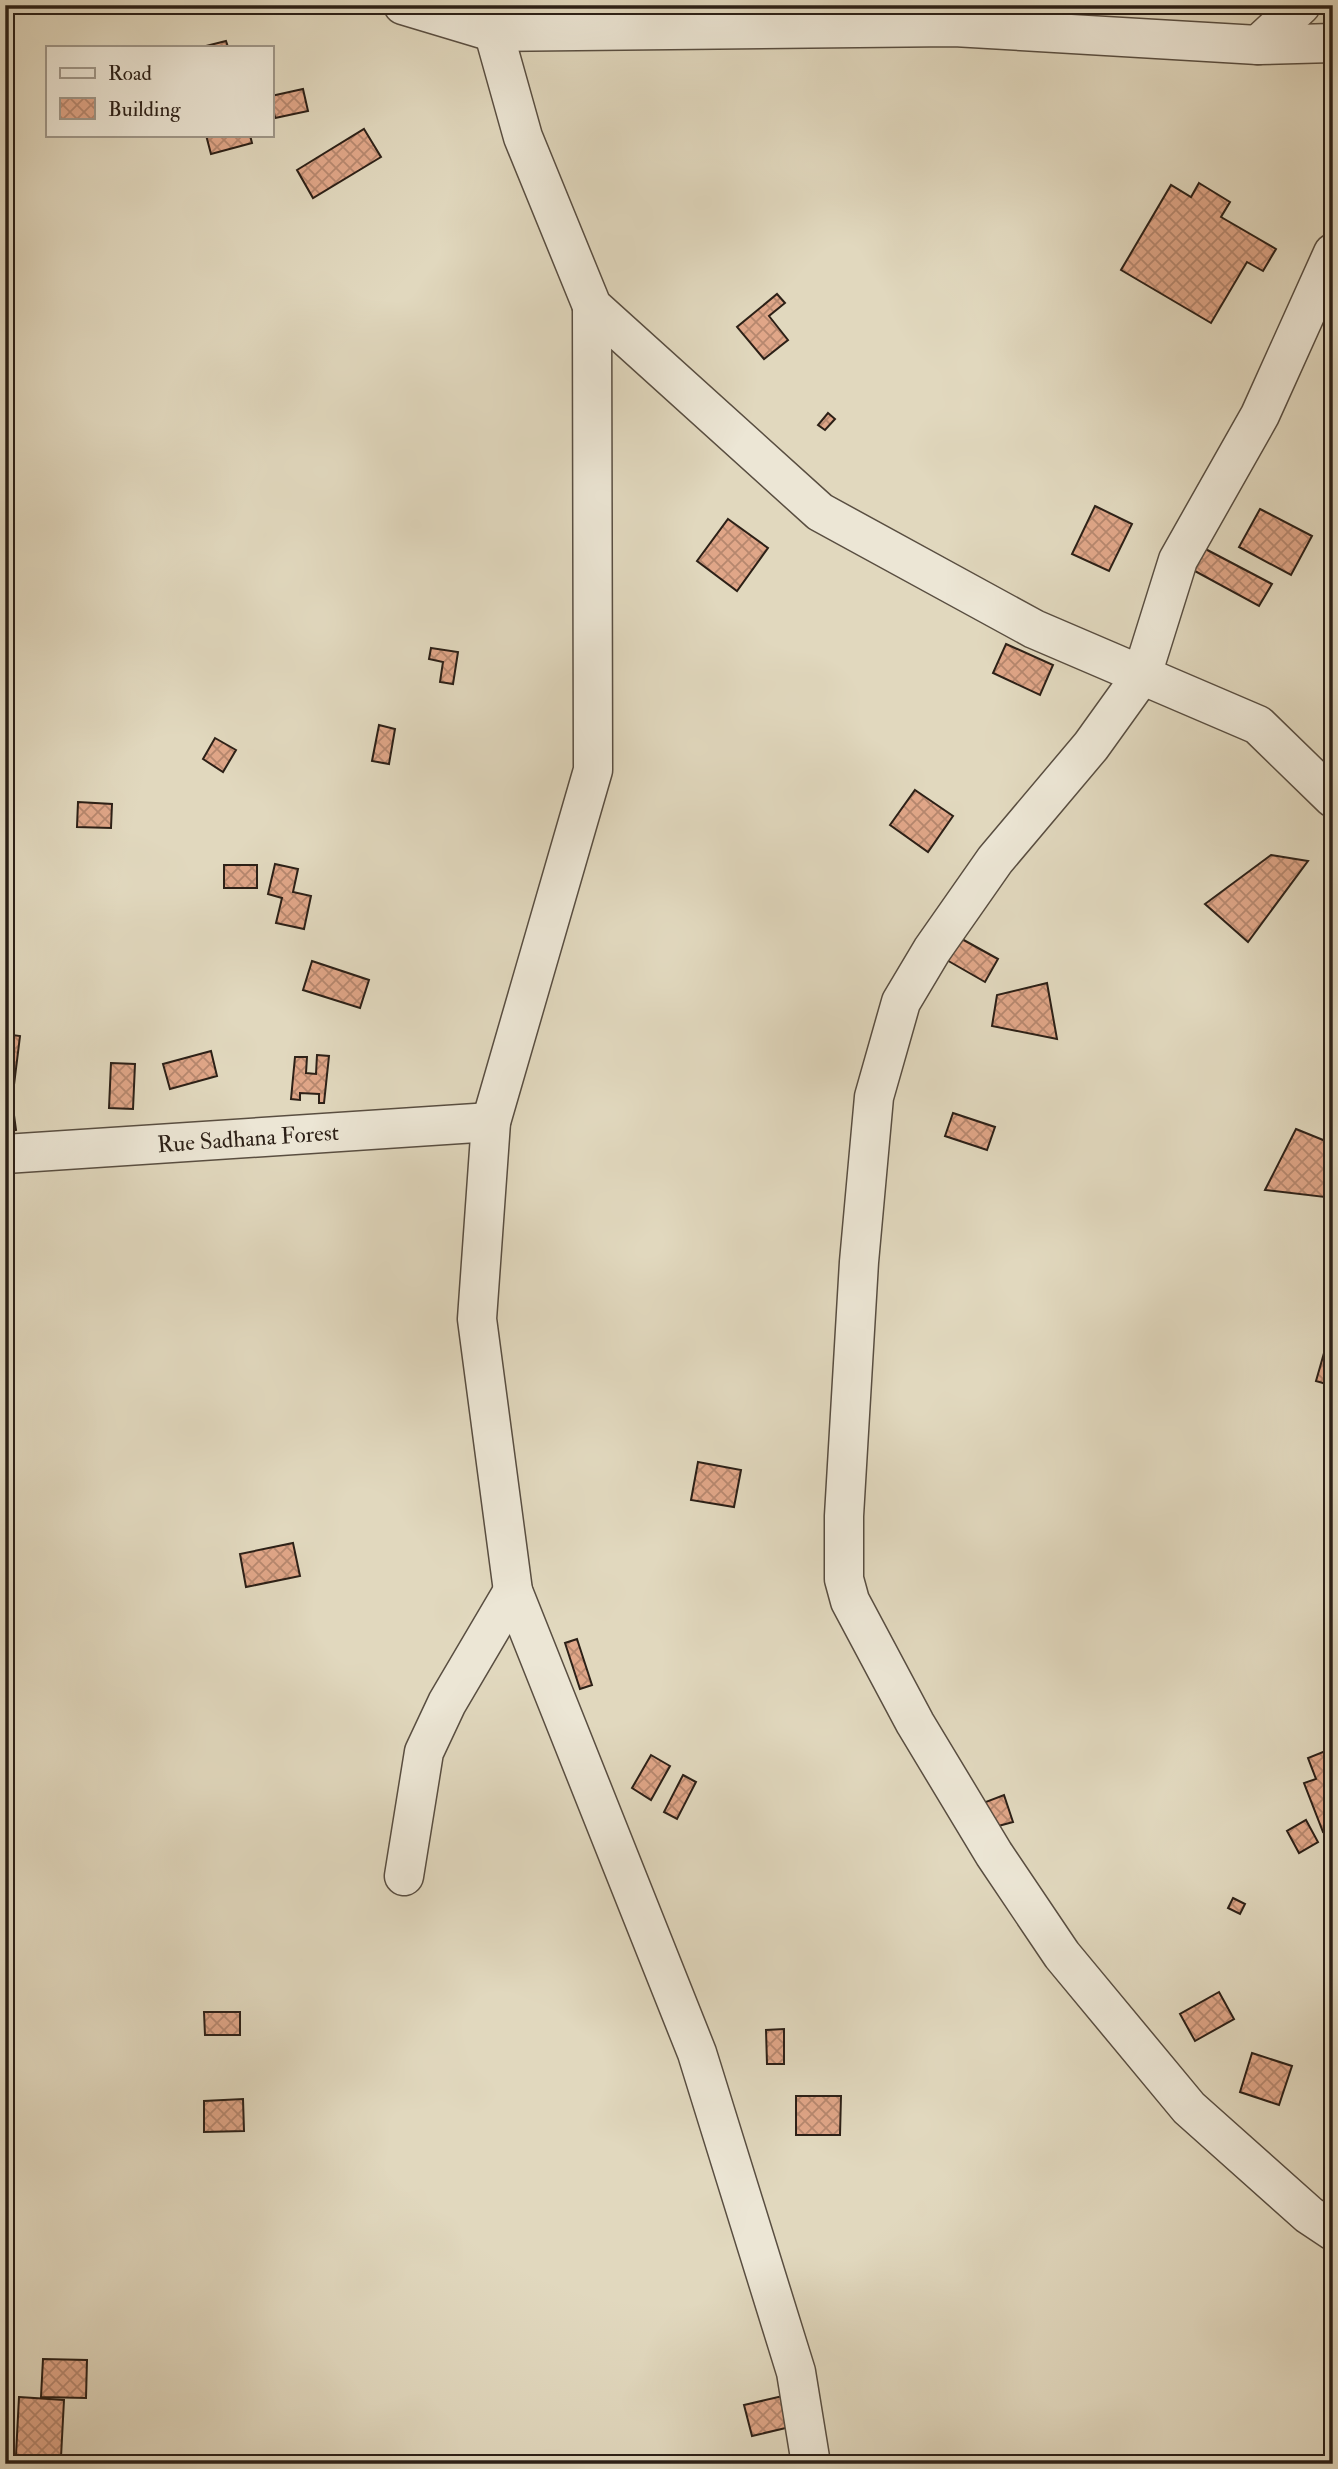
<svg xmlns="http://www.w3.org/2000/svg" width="1338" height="2469" font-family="'IM FELL Double Pica',serif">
<defs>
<pattern id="grass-dots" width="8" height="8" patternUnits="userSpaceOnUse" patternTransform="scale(1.75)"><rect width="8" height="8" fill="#babc8c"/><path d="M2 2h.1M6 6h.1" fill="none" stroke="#a0a178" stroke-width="1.8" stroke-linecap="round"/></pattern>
<pattern id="building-cross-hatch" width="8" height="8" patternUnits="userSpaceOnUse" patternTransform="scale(1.75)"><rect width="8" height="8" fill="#e0a688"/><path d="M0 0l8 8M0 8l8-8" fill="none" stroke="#b6876e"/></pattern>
</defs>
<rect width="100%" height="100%" fill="#e1d8be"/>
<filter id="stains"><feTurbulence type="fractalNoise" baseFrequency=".00286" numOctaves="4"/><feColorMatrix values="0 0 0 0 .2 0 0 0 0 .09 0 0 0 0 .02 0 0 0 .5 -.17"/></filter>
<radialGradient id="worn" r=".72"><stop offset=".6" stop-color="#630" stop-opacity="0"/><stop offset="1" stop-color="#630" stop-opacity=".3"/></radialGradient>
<polygon fill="url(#grass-dots)" stroke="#736e52" stroke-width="2" points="545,5 971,5 549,22"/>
<g fill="url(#building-cross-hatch)" stroke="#2c2017" stroke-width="2">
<polygon points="226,41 228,47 202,47"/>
<polygon points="303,89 308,111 275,118 271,96"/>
<polygon points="364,129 381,157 313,198 297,170"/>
<polygon points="206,135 250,135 252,143 211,154"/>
<polygon points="1199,183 1230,202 1221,217 1276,249 1263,271 1247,262 1211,323 1121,270 1171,185 1191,197"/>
<polygon points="777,294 785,303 769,316 788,340 764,359 737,327"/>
<polygon points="828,413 835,419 825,430 818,425"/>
<polygon points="1095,506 1132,524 1109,571 1072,554"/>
<polygon points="1260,509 1312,536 1291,575 1239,547"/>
<polygon points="728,519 768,548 737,591 697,561"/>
<polygon points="1194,543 1272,584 1259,606 1182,564"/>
<polygon points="1006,644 1053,665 1040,695 993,673"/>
<polygon points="431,648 458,652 453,684 440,682 443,662 429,659"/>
<polygon points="379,725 395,729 389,764 372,761"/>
<polygon points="215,738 236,750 223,772 203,759"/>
<polygon points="915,790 953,816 928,852 890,825"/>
<polygon points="78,802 112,804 111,828 77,827"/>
<polygon points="1271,855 1308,861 1248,942 1205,904"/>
<polygon points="275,864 298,869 293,892 311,896 304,929 276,923 282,898 268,894"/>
<rect x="224" y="865" width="33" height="23"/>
<polygon points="951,933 998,959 985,982 938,955"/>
<polygon points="312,961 369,980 360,1008 303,990"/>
<polygon points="1047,983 1057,1039 992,1026 997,995"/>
<polygon points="5,1034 20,1036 13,1093 5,1092"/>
<polygon points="211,1051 217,1076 170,1089 163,1064"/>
<polygon points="317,1055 329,1056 324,1103 319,1103 319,1094 300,1093 300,1100 291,1099 295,1057 307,1057 306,1073 316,1074"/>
<polygon points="111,1063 135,1064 133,1109 109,1108"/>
<polygon points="13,1108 16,1130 5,1132 5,1109"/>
<polygon points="953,1113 995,1127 987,1150 945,1136"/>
<polygon points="1296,1129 1333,1144 1333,1198 1265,1190"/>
<polygon points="1324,1353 1333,1356 1333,1386 1316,1381"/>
<polygon points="698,1462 741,1470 734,1507 691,1500"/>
<polygon points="293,1543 300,1576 246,1587 240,1554"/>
<polygon points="577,1639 592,1685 580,1689 565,1643"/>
<polygon points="1333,1748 1333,1828 1323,1832 1304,1783 1316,1779 1308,1758"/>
<polygon points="651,1755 670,1766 651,1800 632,1788"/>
<polygon points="683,1775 696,1782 677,1819 664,1812"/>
<polygon points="1004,1795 1013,1822 991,1828 983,1803"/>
<polygon points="1306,1820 1318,1842 1299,1853 1287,1831"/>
<polygon points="1233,1898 1245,1904 1240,1914 1228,1908"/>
<polygon points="1219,1992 1234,2019 1195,2041 1180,2014"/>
<polygon points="204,2012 240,2012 240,2035 205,2035"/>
<polygon points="784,2029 784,2064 767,2064 766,2030"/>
<polygon points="1252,2053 1292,2066 1279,2105 1240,2092"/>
<polygon points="796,2096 841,2096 840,2135 796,2135"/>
<polygon points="243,2099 244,2131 204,2132 204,2101"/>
<polygon points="43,2359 87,2360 86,2398 41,2397"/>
<polygon points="783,2396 790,2427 752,2436 744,2405"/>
<polygon points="19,2397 64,2400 61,2457 16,2455"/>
<polygon points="16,2455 61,2457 60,2464 15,2464"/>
</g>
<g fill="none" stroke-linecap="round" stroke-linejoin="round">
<defs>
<g id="minor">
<polyline points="403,5 493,32 954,27 1258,45 1333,43"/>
<polyline points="486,5 523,137 592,306 820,512 1034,629 1258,725 1333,798"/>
<polyline points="1258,45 1301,5"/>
<polyline points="1333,253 1260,415 1178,560 1142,675 1091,746 995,860 932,950 901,1002 874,1097 859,1262 844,1516 844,1579 850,1601 915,1723 994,1854 1062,1955 1189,2108 1309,2215 1333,2231"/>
<polyline points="592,306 593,770 491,1122 477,1319 513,1591 697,2053 796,2372 811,2464"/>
<polyline points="5,1154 491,1122"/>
<polyline points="404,1876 424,1752 447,1703 513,1591"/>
</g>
</defs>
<use href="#minor" stroke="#594e41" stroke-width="41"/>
<use href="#minor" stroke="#ece6d5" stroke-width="38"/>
</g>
<g text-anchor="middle" stroke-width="6" stroke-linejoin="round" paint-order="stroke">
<g font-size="23" fill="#2c2017" stroke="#ece6d5">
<text transform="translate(248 1138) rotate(-4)" y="8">Rue Sadhana Forest</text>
</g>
</g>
<rect width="1338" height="2469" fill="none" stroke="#e1d8be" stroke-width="28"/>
<rect x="7" y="7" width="1324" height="2455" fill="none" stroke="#2c2017" stroke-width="3.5"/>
<rect x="14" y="14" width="1310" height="2441" fill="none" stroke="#2c2017" stroke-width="2"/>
<rect x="46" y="46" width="228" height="91" fill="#ece6d5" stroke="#9f9789" stroke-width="2"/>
<rect x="60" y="68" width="35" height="10" fill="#ece6d5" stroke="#9f9789" stroke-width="2"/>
<text x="108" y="80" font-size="21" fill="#2c2017">Road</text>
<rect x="60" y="98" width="35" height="21" fill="url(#building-cross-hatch)" stroke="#9f9789" stroke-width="2"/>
<text x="108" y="116" font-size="21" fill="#2c2017">Building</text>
<rect width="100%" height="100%" filter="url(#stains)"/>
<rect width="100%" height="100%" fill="url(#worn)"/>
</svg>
